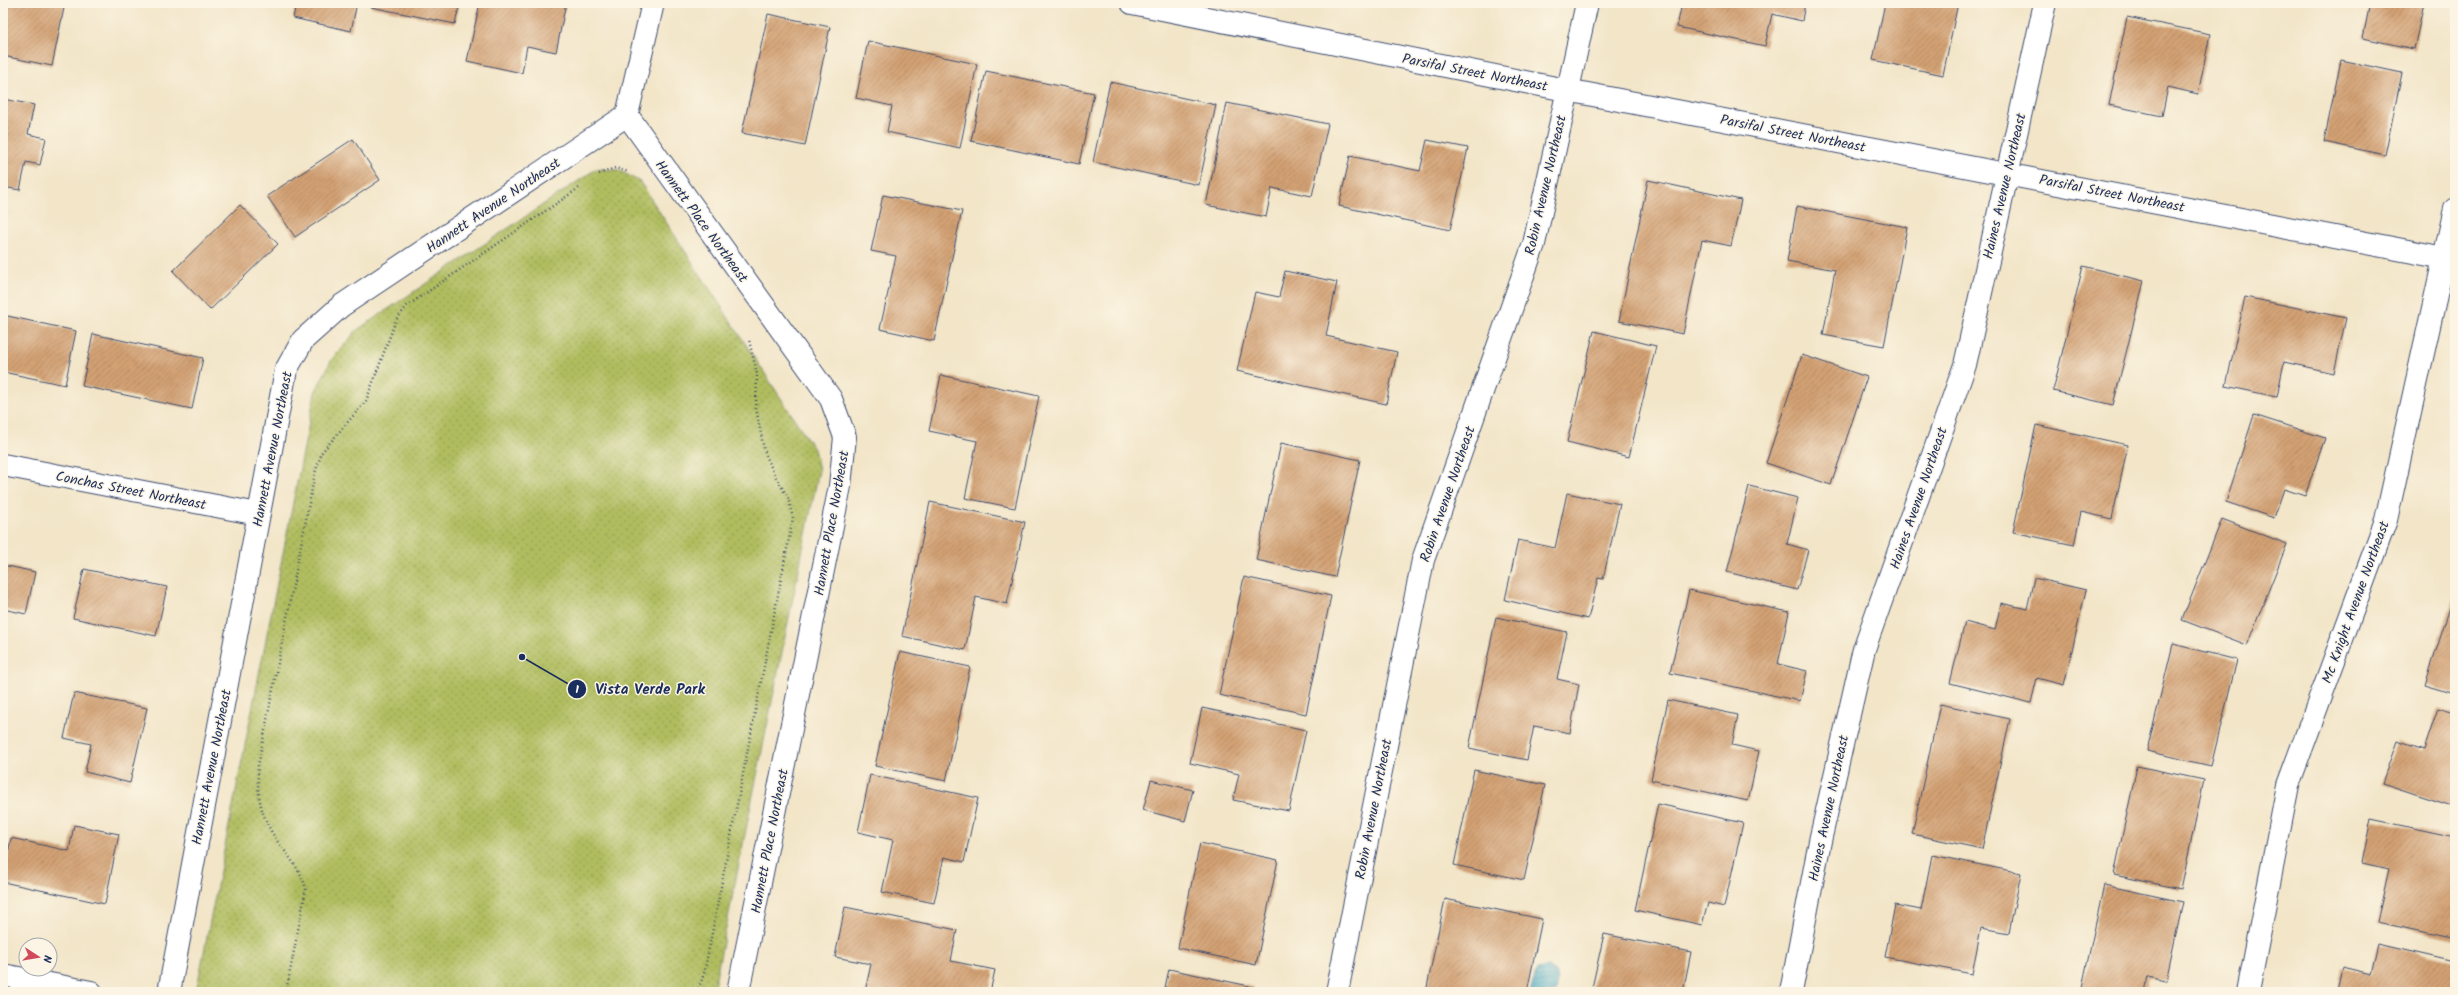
<svg xmlns="http://www.w3.org/2000/svg" width="2458" height="995" font-family="Kalam,sans-serif">
<defs>
<pattern id="grass-dots" width="8" height="8" patternUnits="userSpaceOnUse"><rect width="8" height="8" fill="#b0bd5f"/><path d="M2 2h.1M6 6h.1" fill="none" stroke="#8e9a52" stroke-width="1.8" stroke-linecap="round"/></pattern>
<pattern id="water-rules" width="6" height="5" patternUnits="userSpaceOnUse"><rect width="6" height="5" fill="#49acc8"/><path d="M0 2.5h6" fill="none" stroke="#3c8ca6"/></pattern>
<pattern id="building-hatch" width="6" height="6" patternUnits="userSpaceOnUse"><rect width="6" height="6" fill="#d3a173"/><path d="M-1 1l2-2M0 6l6-6M5 7l2-2" fill="none" stroke="#aa8462"/></pattern>
</defs>
<rect width="100%" height="100%" fill="#fcf5e5"/>
<filter id="ink" filterUnits="userSpaceOnUse"><feTurbulence type="fractalNoise" baseFrequency=".025" numOctaves="2"/><feDisplacementMap in="SourceGraphic" scale="8" xChannelSelector="R" yChannelSelector="G"/><feConvolveMatrix kernelMatrix="1 2 1 2 8 2 1 2 1" color-interpolation-filters="sRGB"/></filter>
<filter id="wash" filterUnits="userSpaceOnUse"><feTurbulence type="fractalNoise" baseFrequency=".012" numOctaves="4" result="noise"/><feDisplacementMap in="SourceGraphic" scale="16" xChannelSelector="R" yChannelSelector="G"/><feGaussianBlur stdDeviation="0.9" result="paint"/><feColorMatrix in="noise" values="0 0 0 0 0 0 0 0 0 0 0 0 0 0 0 0 0 1.4 0 .05"/><feComposite in="paint" operator="in"/></filter>
<g filter="url(#wash)">
<rect width="100%" height="100%" fill="#f2e5c8"/>
<polygon fill="url(#grass-dots)" stroke="#66765e" points="596,169 619,170 640,182 814,449 819,470 713,992 196,992 315,392 332,359 357,330"/>
<polygon fill="url(#water-rules)" stroke="#326e93" points="1548,967 1557,974 1558,981 1556,992 1530,992 1537,970"/>
<g id="blocks">
<g fill="url(#building-hatch)">
<polygon points="6,3 65,3 52,66 3,56 3,17"/>
<polygon points="296,3 357,3 351,31 293,18"/>
<polygon points="372,3 460,3 455,24 371,7"/>
<polygon points="480,3 566,3 556,52 527,46 522,73 467,61"/>
<polygon points="1682,3 1805,3 1802,21 1772,14 1765,46 1677,27"/>
<polygon points="1885,3 1958,3 1943,75 1873,60"/>
<polygon points="2370,3 2424,3 2414,49 2363,38"/>
<polygon points="768,14 830,27 805,146 742,133"/>
<polygon points="2127,17 2210,34 2198,94 2168,87 2162,116 2109,105"/>
<polygon points="868,41 977,64 960,148 887,132 892,106 856,98"/>
<polygon points="2341,60 2402,73 2385,155 2324,142"/>
<polygon points="986,71 1094,93 1079,164 971,141"/>
<polygon points="1110,82 1216,105 1199,185 1093,162"/>
<polygon points="3,99 34,105 28,134 46,138 40,165 26,162 20,190 3,187"/>
<polygon points="1227,103 1328,124 1312,196 1272,188 1266,217 1206,205"/>
<polygon points="353,139 380,180 295,237 267,196"/>
<polygon points="1427,140 1468,148 1450,230 1339,206 1350,156 1420,171"/>
<polygon points="1648,180 1741,200 1731,246 1702,240 1683,334 1619,321"/>
<polygon points="883,195 962,211 934,341 880,329 896,256 871,251"/>
<polygon points="240,205 278,244 210,310 173,271"/>
<polygon points="1797,206 1907,227 1884,346 1823,335 1835,270 1787,261"/>
<polygon points="2083,266 2144,281 2113,405 2053,391"/>
<polygon points="1285,271 1337,282 1326,336 1397,352 1386,404 1237,371 1255,292 1279,297"/>
<polygon points="2245,297 2346,318 2334,373 2284,362 2277,397 2226,386"/>
<polygon points="3,315 76,331 65,385 3,372"/>
<polygon points="1594,331 1656,346 1629,457 1567,442"/>
<polygon points="93,334 203,358 192,409 82,386"/>
<polygon points="1802,355 1867,377 1831,485 1766,463"/>
<polygon points="941,375 1039,396 1015,508 965,498 977,441 929,431"/>
<polygon points="2254,415 2325,438 2305,496 2284,489 2274,518 2226,502"/>
<polygon points="2036,425 2128,445 2112,519 2081,512 2074,545 2013,532"/>
<polygon points="1281,443 1360,460 1335,577 1256,560"/>
<polygon points="1749,486 1798,498 1787,544 1808,550 1797,590 1727,572"/>
<polygon points="1567,493 1620,504 1603,579 1598,578 1588,619 1505,600 1518,540 1555,548"/>
<polygon points="930,502 1025,522 1007,604 976,597 965,650 902,636"/>
<polygon points="2222,519 2287,544 2247,645 2182,620"/>
<polygon points="3,565 35,572 26,614 3,609"/>
<polygon points="84,569 167,587 156,636 73,618"/>
<polygon points="1244,577 1331,596 1306,714 1219,695"/>
<polygon points="2034,578 2086,590 2064,685 2037,678 2031,703 1950,683 1965,622 1995,630 2001,603 2027,609"/>
<polygon points="1689,590 1789,612 1778,664 1807,671 1800,701 1670,673"/>
<polygon points="2455,592 2455,694 2425,685"/>
<polygon points="1496,617 1567,632 1557,679 1579,684 1570,733 1534,726 1527,760 1469,748"/>
<polygon points="2173,644 2237,660 2211,766 2147,751"/>
<polygon points="900,652 970,667 946,781 875,766"/>
<polygon points="74,693 147,708 130,783 85,772 91,744 64,738"/>
<polygon points="1668,700 1738,715 1732,745 1759,751 1748,801 1651,780"/>
<polygon points="1940,704 2010,719 1982,849 1912,834"/>
<polygon points="1202,708 1306,730 1289,811 1233,800 1239,774 1190,763"/>
<polygon points="2438,708 2455,713 2455,796 2452,806 2382,783 2397,741 2424,750"/>
<polygon points="2137,766 2204,780 2181,889 2114,875"/>
<polygon points="1474,770 1545,785 1524,880 1454,865"/>
<polygon points="870,775 978,798 964,862 944,857 934,903 882,892 893,840 858,832"/>
<polygon points="1151,780 1193,790 1185,821 1143,810"/>
<polygon points="1658,804 1743,823 1724,907 1708,903 1702,925 1635,910"/>
<polygon points="2371,819 2455,837 2455,939 2377,922 2389,869 2362,863"/>
<polygon points="74,825 119,834 105,904 3,882 11,838 69,851"/>
<polygon points="1200,843 1278,860 1256,965 1178,948"/>
<polygon points="1932,855 2021,873 2009,933 1981,928 1972,974 1885,957 1895,905 1921,910"/>
<polygon points="2104,885 2183,902 2166,981 2148,977 2145,992 2081,992"/>
<polygon points="1445,899 1542,919 1527,992 1426,992"/>
<polygon points="845,907 957,930 951,961 995,970 990,992 865,992 871,964 835,957"/>
<polygon points="1604,934 1691,952 1683,992 1610,992 1592,988"/>
<polygon points="2378,943 2455,961 2455,992 2337,992 2342,967 2371,974"/>
<polygon points="1169,969 1254,987 1253,992 1164,992"/>
</g>
</g>
</g>
<g filter="url(#ink)">
<use href="#blocks" fill-opacity="0" stroke="#3b4a6e" stroke-width="1"/>
<g fill="none" stroke-linecap="round" stroke-linejoin="round">
<defs>
<g id="minor">
<polyline points="1132,3 1530,83 2455,260"/>
<polyline points="627,115 831,399 845,437 840,486 738,992"/>
<polyline points="3,465 258,514"/>
<polyline points="3,975 91,992"/>
<polyline points="169,992 286,370 303,340 341,306 627,115 653,3"/>
<polyline points="1337,992 1423,560 1534,244 1587,3"/>
<polyline points="1791,992 1820,841 1864,649 1965,365 2045,3"/>
<polyline points="2248,992 2288,785 2386,520 2455,209"/>
</g>
</defs>
<use href="#minor" stroke="#3b4a6e" stroke-width="24"/>
<g stroke="#3b4a6e" stroke-width="2.5" stroke-dasharray="1 3" stroke-linecap="butt">
<polyline points="599,174 615,168 629,172"/>
<path d="M286,992L306,889C301,870 289,857 278,842C260,816 257,796 258,766L315,473L322,452L366,401L396,320L407,306L579,188"/>
<polyline points="697,992 704,974 793,518 788,498 773,472 764,450 756,408 757,374 749,340"/>
</g>
<use href="#minor" stroke="#fff" stroke-width="22"/>
</g>
</g>
<g text-anchor="middle" stroke-width="3" stroke-linejoin="round" paint-order="stroke">
<g font-size="14" fill="#1b2f5e" stroke="#fcf5e5">
<text transform="translate(1475 72) rotate(11)" y="5">Parsifal Street Northeast</text>
<text transform="translate(1793 133) rotate(11)" y="5">Parsifal Street Northeast</text>
<text transform="translate(1545 185) rotate(-77)" y="5">Robin Avenue Northeast</text>
<text transform="translate(2004 186) rotate(-77)" y="5">Haines Avenue Northeast</text>
<text transform="translate(2112 193) rotate(11)" y="5">Parsifal Street Northeast</text>
<text transform="translate(493 205) rotate(-34)" y="5">Hannett Avenue Northeast</text>
<text transform="translate(702 221) rotate(54)" y="5">Hannett Place Northeast</text>
<text transform="translate(272 449) rotate(-79)" y="5">Hannett Avenue Northeast</text>
<text transform="translate(131 490) rotate(11)" y="5">Conchas Street Northeast</text>
<text transform="translate(1447 494) rotate(-71)" y="5">Robin Avenue Northeast</text>
<text transform="translate(1918 498) rotate(-71)" y="5">Haines Avenue Northeast</text>
<text transform="translate(831 523) rotate(-80)" y="5">Hannett Place Northeast</text>
<text transform="translate(2355 602) rotate(-70)" y="5">Mc Knight Avenue Northeast</text>
<text transform="translate(211 767) rotate(-79)" y="5">Hannett Avenue Northeast</text>
<text transform="translate(1828 808) rotate(-78)" y="5">Haines Avenue Northeast</text>
<text transform="translate(1373 809) rotate(-79)" y="5">Robin Avenue Northeast</text>
<text transform="translate(769 841) rotate(-79)" y="5">Hannett Place Northeast</text>
</g>
</g>
<path fill="none" stroke="#1b2f5e" stroke-width="1.5" d="M522 657L577 689"/>
<g fill="#1b2f5e" stroke="#fcf5e5" stroke-width="1.5">
<circle cx="522" cy="657" r="4"/>
<circle cx="577" cy="689" r="10"/>
</g>
<g font-size="12" text-anchor="middle" font-weight="bold" fill="#fff">
<text x="577" y="693">1</text>
</g>
<g font-size="15" text-anchor="middle" font-weight="bold" fill="#1b2f5e" stroke="#fcf5e5" stroke-width="3" stroke-linejoin="round" paint-order="stroke">
<text x="650" y="694">Vista Verde Park</text>
</g>
<rect width="2458" height="995" fill="none" stroke="#fcf5e5" stroke-width="16"/>
<g transform="translate(38 957) rotate(102)"><circle r="19" fill="#fcf5e5" stroke="#a2a6af"/>
<path d="M0-3L7 15L0 10L-7 15Z" fill="#d1495b"/>
<text y="-6" font-size="11" font-weight="bold" text-anchor="middle" fill="#1b2f5e">N</text>
</g>
</svg>
